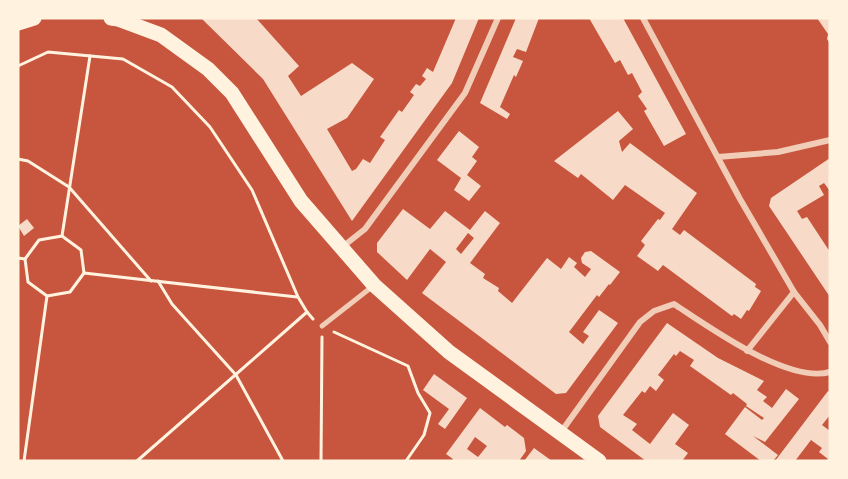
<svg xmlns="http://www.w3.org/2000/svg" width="848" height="479" font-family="'Varela Round',sans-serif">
<rect width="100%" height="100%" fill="#c8553d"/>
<g fill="#f7dbc8" fill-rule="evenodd">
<polygon points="201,18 256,18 299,66 288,76 301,96 352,63 374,79 347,118 327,129 352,171 356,169 363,159 370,163 385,140 380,137 399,110 402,112 414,95 410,92 416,84 420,86 426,79 422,76 427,68 433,72 456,18 479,18 452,83 352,221 263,79"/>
<polygon points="516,18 539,18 526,52 517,49 513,57 523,61 516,77 514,75 500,107 510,114 507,119 480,103"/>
<polygon points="589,18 623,18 686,134 664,146 644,111 647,109 638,96 642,92 632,73 628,75 620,60 615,63"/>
<polygon points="817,18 830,18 830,44 827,39 828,34"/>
<polygon points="618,111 633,129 619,141 622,152 630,143 697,193 672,229 680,235 684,230 756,284 755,287 761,291 749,311 747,310 741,319 734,314 732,316 663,265 658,271 637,256 645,245 641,241 658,219 660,220 665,213 625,185 613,200 581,174 578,178 554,161"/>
<polygon points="459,131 479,147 472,157 477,161 467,175 481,186 469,201 454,190 461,178 437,160"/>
<polygon points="830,158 830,191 824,183 819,186 824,195 797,211 802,219 807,217 830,252 830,297 769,206 771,198"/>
<path d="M403,209L430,229L445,211L470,230L485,211L500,223L470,263L485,274L483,278L499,288L498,291L512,303L547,258L561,269L569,257L577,263L574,267L585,277L591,269L582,263L581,258L585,252L591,251L620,272L610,285L609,284L599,297L597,295L569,332L583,344L589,336L583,332L599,310L618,323L566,393L556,394L422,293L446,262L430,249L407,280L377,252V243ZM468,233L474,238L461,254L456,249Z"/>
<polygon points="27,219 34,228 24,236 18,226"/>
<polygon points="667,323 718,358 764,381 757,390 767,397 763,401 772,408 786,389 799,399 765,442 753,436 778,455 773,461 761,461 725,434 745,407 762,420 764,418 746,406 747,404 733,393 731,395 690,366 694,360 680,351 676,356 674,354 658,375 664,380 656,391 650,386 645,393 642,391 623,415 637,424 632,430 650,444 673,413 689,425 675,444 688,453 682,461 646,461 600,427 598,416"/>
<polygon points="434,374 467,398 445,429 438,424 449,409 423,390"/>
<polygon points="828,391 830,392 830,415 822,425 830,431 830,461 826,461 828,459 819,452 822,448 811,440 795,461 775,461"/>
<path d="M480,408L505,427L507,425L524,438L526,451L519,461H452L453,459L446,454ZM475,437L487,446L478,457L467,449Z"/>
<polygon points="534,448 552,461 524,461"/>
</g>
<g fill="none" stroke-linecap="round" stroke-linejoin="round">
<g stroke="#fff3e0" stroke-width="3">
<polyline points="18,66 48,52 123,59 172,87 210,127 252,190 298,297 307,312 313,319"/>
<polyline points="18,159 28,161 69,187 151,281"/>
<polygon points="62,236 81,250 84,273 70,292 47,296 28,282 25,259 39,240"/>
<polyline points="62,236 90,56"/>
<polyline points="18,258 25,259"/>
<polyline points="84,273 297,297"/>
<polyline points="158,281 172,304 236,375 283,461"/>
<polyline points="334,332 408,366 418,393 430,413 424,435 406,461"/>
<polyline points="24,461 47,296"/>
<polyline points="137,461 307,312"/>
<polyline points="321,461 322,337"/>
</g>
<polyline stroke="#f1ccb7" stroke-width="5" points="322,326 373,286"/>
<g stroke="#f1ccb7" stroke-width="6">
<polyline points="643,18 740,199 794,292 820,325 830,342"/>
<polyline points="718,157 778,152 830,140"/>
<polyline points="341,248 365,229 465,93 498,18"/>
<polyline points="747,351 794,292"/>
<path d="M561,432L640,322L654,311L674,304C709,327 788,384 830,372"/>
</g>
<g stroke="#fff3e0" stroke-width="15">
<polyline points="111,18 118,19 161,35 208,69 232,93 301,201 374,285 449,352 599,461"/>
<polyline points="18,23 34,18"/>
</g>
</g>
<rect width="848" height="479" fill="none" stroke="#fff3e0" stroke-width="39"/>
</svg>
